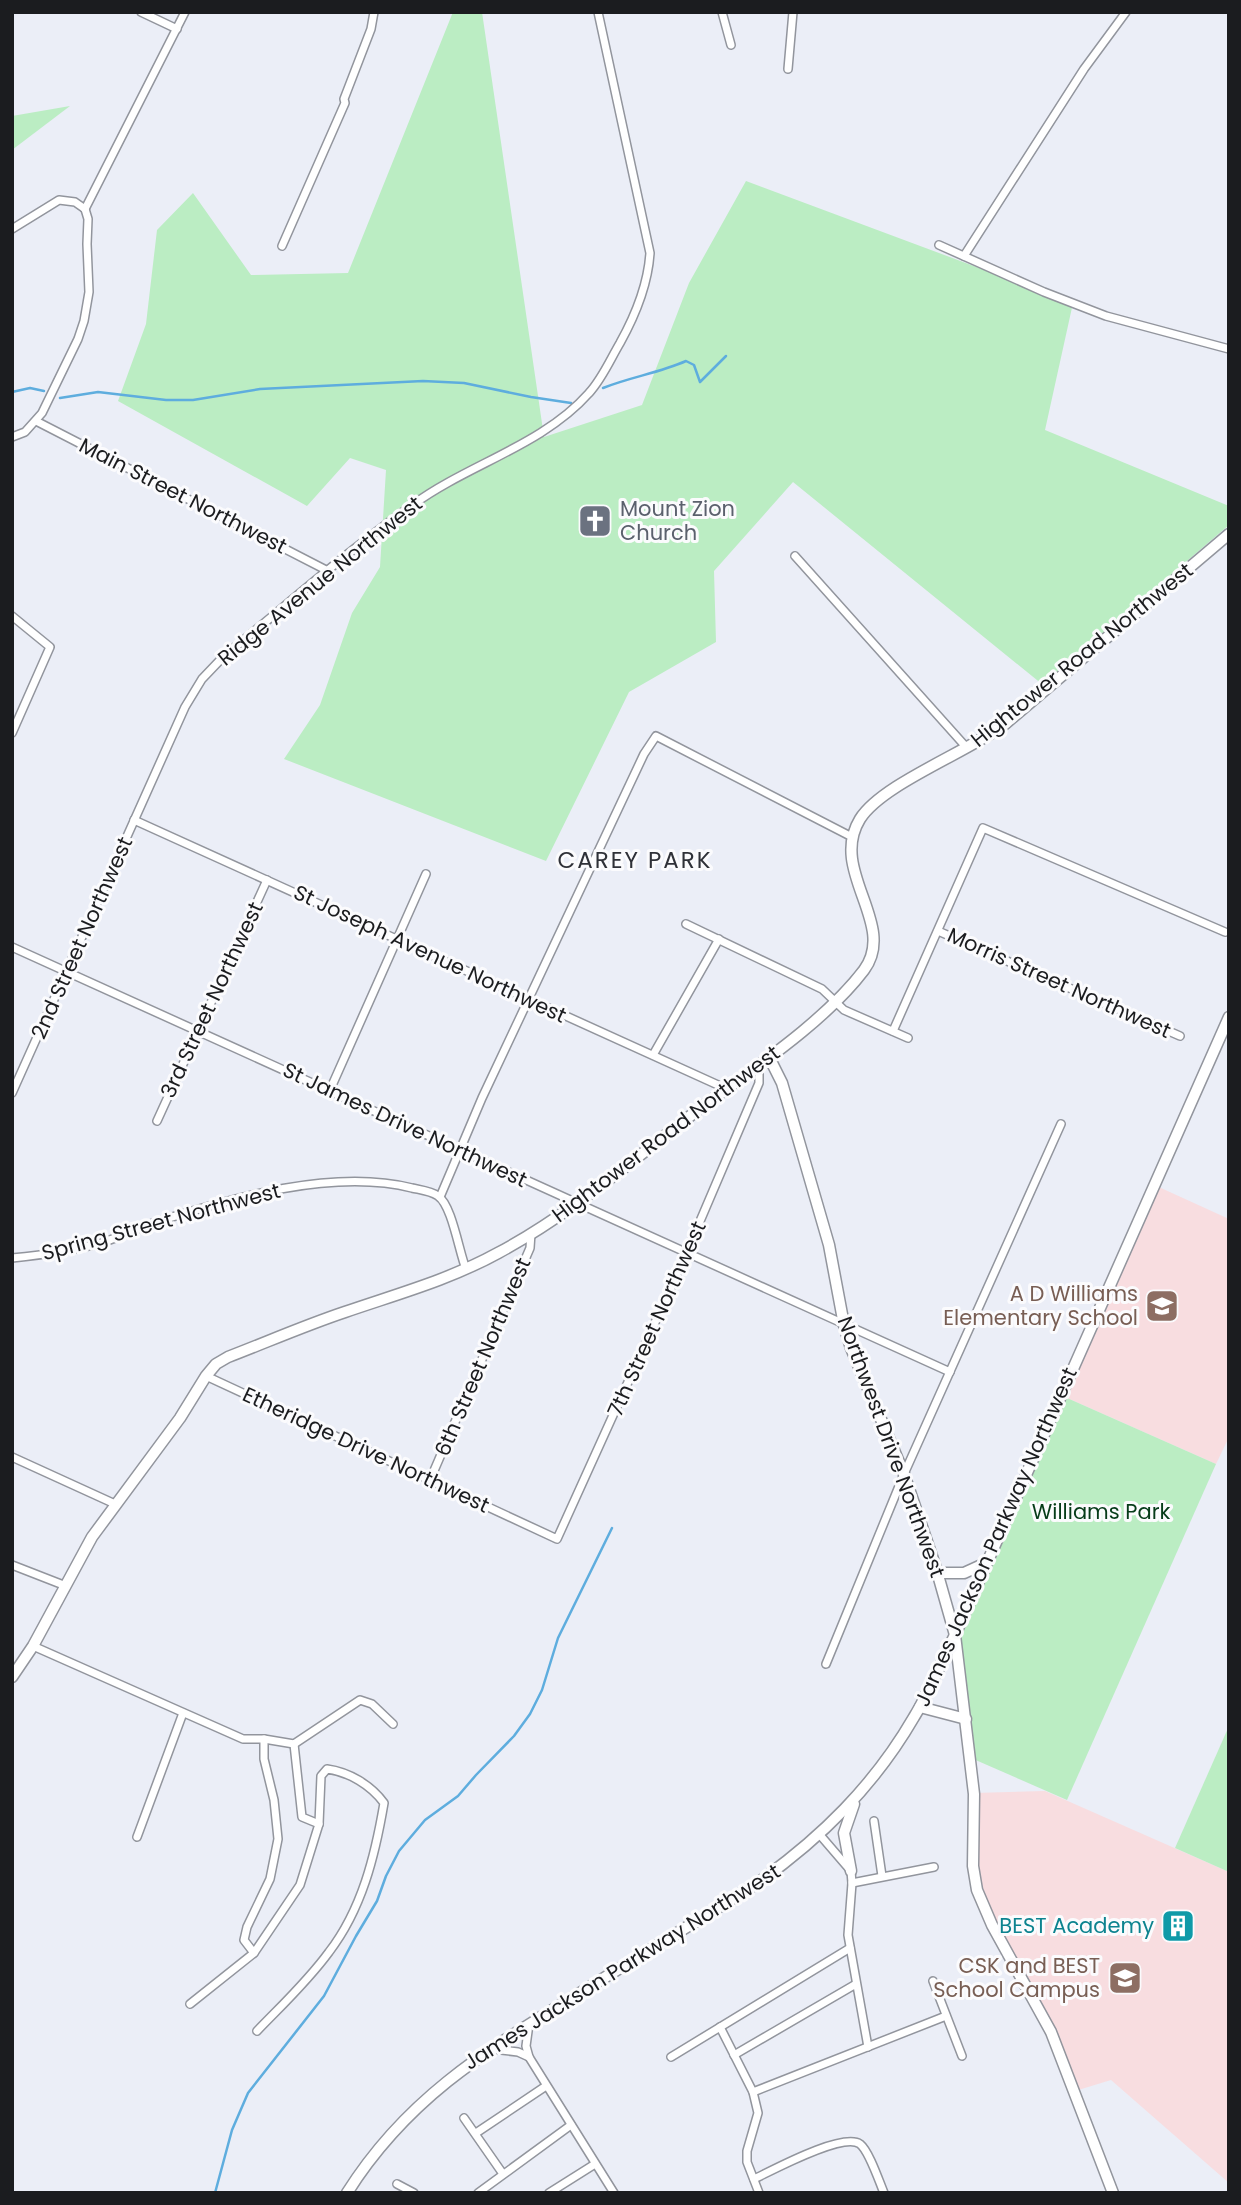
<svg xmlns="http://www.w3.org/2000/svg" width="1241" height="2205" font-family="Poppins,sans-serif">
<rect width="100%" height="100%" fill="#ebeef7"/>
<g fill="#f8dde0">
<polygon points="1150,1183 1229,1219 1229,1437 1216,1464 1058,1394"/>
<polygon points="1045,1791 1229,1872 1229,2183 1111,2080 1075,2091 977,1890 974,1793"/>
</g>
<g fill="#bbedc3">
<polygon points="453,12 482,12 544,437 642,405 689,283 746,181 1073,303 1045,430 1229,506 1229,525 1153,590 1048,689 793,482 714,571 716,642 629,692 546,861 284,759 320,705 352,613 380,567 386,470 350,458 307,506 118,401 146,324 157,230 193,193 251,275 348,273"/>
<polygon points="70,106 12,150 12,116"/>
<polygon points="1058,1394 1216,1464 1067,1800 971,1758 956,1636"/>
<polygon points="1229,1726 1229,1872 1175,1848"/>
</g>
<g fill="none" stroke-linecap="round" stroke-linejoin="round">
<g stroke="#5eadde" stroke-width="2.5">
<path d="M603,388C630,377 659,373 686,361L694,365L700,382L726,356"/>
<polyline points="12,392 30,388 44,391"/>
<polyline points="60,398 98,392 166,400 193,400 260,389 423,381 464,383 531,397 571,403"/>
<polyline points="215,2193 232,2130 248,2093 324,1996 356,1936 377,1901 386,1876 399,1851 425,1820 458,1796 476,1775 514,1736 530,1714 542,1690 558,1638 612,1528"/>
</g>
<defs>
<g id="street">
<polyline points="141,12 177,29"/>
<polyline points="722,12 731,45"/>
<polyline points="788,69 793,12"/>
<polyline points="85,209 185,12"/>
<polyline points="12,229 59,200 75,202 85,209"/>
<polyline points="939,245 1044,292 1106,316 1229,349"/>
<polyline points="282,246 345,103 344,99 371,29 374,12"/>
<polyline points="964,256 1084,69 1126,12"/>
<polyline points="36,421 328,571"/>
<polyline points="12,437 25,432 42,413 78,339 84,321 89,292 87,244 88,219 85,209"/>
<polyline points="795,556 967,748"/>
<polyline points="12,616 50,647 12,733"/>
<polyline points="134,820 718,1085 724,1091"/>
<polyline points="686,924 822,989 844,1010 908,1038"/>
<polyline points="938,931 1180,1036"/>
<polyline points="12,947 950,1372"/>
<polyline points="893,1031 983,828 1225,932"/>
<polyline points="653,1055 719,939"/>
<polyline points="330,1090 426,874"/>
<path d="M12,1093L185,707L202,679L223,657C286,606 347,551 414,504C469,464 543,445 589,393C602,379 610,360 620,343C635,316 648,284 650,253L598,12"/>
<polyline points="157,1121 267,880"/>
<polyline points="440,1197 482,1098 644,754 656,736 852,837"/>
<path d="M12,1258C42,1255 72,1251 101,1243C120,1237 138,1228 156,1222C233,1198 333,1168 412,1188C421,1190 431,1191 438,1196C452,1205 459,1252 466,1269"/>
<polyline points="206,1376 557,1539 686,1254 759,1083 759,1065"/>
<polyline points="12,1457 115,1504"/>
<polyline points="430,1480 530,1248 531,1233"/>
<polyline points="12,1565 66,1586"/>
<polyline points="33,1646 243,1739 264,1739 294,1744 360,1700 372,1704 393,1724"/>
<polyline points="826,1664 904,1474 1061,1124"/>
<polyline points="874,1821 882,1876"/>
<polyline points="820,1835 851,1871 852,1883 848,1935 868,2047"/>
<polyline points="137,1837 183,1713"/>
<polyline points="852,1883 934,1867"/>
<polyline points="254,1953 244,1940 247,1927 270,1879 278,1839 274,1800 264,1759 264,1739"/>
<polyline points="933,1981 962,2056"/>
<polyline points="190,2004 254,1953 300,1885 319,1824 302,1817 294,1744"/>
<polyline points="529,2024 526,2046 529,2057 614,2193"/>
<polyline points="720,2027 753,2092 758,2113 747,2151 747,2162 759,2193"/>
<path d="M257,2031C281,2006 308,1981 329,1952C362,1909 375,1856 384,1803C371,1785 349,1772 327,1769L321,1776L319,1824"/>
<polyline points="492,2049 518,2052 529,2057"/>
<polyline points="734,2055 856,1984"/>
<polyline points="671,2057 850,1948"/>
<polyline points="753,2092 946,2016"/>
<polyline points="464,2118 503,2174"/>
<polyline points="476,2133 546,2086"/>
<path d="M754,2179C773,2170 843,2132 860,2144C869,2151 879,2181 884,2193"/>
<polyline points="397,2184 414,2193"/>
<polyline points="478,2193 571,2125"/>
<polyline points="549,2193 595,2164"/>
</g>
<g id="secondary">
<polyline points="769,1057 782,1083 829,1245 844,1325 851,1348 904,1474 936,1568 955,1635 974,1794 973,1866 977,1890 992,1925 1051,2032 1113,2193"/>
<polyline points="937,1573 964,1573 986,1563"/>
<path d="M12,1677L33,1646L92,1537L180,1418L206,1376L216,1364L228,1357C267,1342 306,1325 345,1312C397,1294 449,1280 498,1253C575,1212 640,1153 710,1101C759,1065 827,1019 864,970C898,924 828,871 860,819C882,784 968,752 1005,724L1229,534"/>
<polyline points="920,1707 966,1719"/>
<polyline points="851,1871 844,1833 854,1804"/>
<path d="M347,2193C408,2096 489,2049 583,1991C641,1955 699,1920 756,1884C821,1838 874,1786 914,1717C930,1691 941,1662 955,1635L1229,1017"/>
</g>
</defs>
<use href="#street" stroke="#92959d" stroke-width="10"/>
<use href="#secondary" stroke="#92959d" stroke-width="13"/>
<use href="#street" stroke="#fff" stroke-width="7"/>
<use href="#secondary" stroke="#fff" stroke-width="10"/>
</g>
<defs>
<symbol id="church-square" viewBox="-11 -11 22 22"><rect x="-9" y="-9" width="18" height="18" rx="4" fill="#6b7280" stroke="#fbfbfd"/><path d="M-1.2-6h2.4v3.5h3.3v2.4h-3.3V6h-2.4V-.1h-3.3v-2.4h3.3Z" fill="#fff"/></symbol>
<symbol id="school-square" viewBox="-11 -11 22 22"><rect x="-9" y="-9" width="18" height="18" rx="4" fill="#8d6e63" stroke="#fbfbfd"/><path d="M0-5L7-2L0 1L-7-2ZM-4 1L0 2.5L4 1V4Q0 6-4 4Z" fill="#fff"/></symbol>
<symbol id="building-square" viewBox="-11 -11 22 22"><rect x="-9" y="-9" width="18" height="18" rx="4" fill="#0f9aa8" stroke="#fbfbfd"/><path d="M-4-6H4V6H1V3H-1V6H-4ZM-2.5-4.3h1.7v1.8h-1.7ZM.8-4.3h1.7v1.8H.8ZM-2.5-1h1.7V.8h-1.7ZM.8-1h1.7V.8H.8Z" fill="#fff"/></symbol>
</defs>
<g fill-rule="evenodd">
<use href="#church-square" x="576" y="502" width="38" height="38"/>
<use href="#school-square" x="1143" y="1287" width="38" height="38"/>
<use href="#building-square" x="1159" y="1907" width="38" height="38"/>
<use href="#school-square" x="1106" y="1959" width="38" height="38"/>
</g>
<g text-anchor="middle" stroke-width="6" stroke-linejoin="round" paint-order="stroke">
<g font-size="21" fill="#1b1c1f" stroke="#fbfbfd">
<text transform="translate(183 496) rotate(27)" y="7">Main Street Northwest</text>
<text transform="translate(320 581) rotate(-39)" y="7">Ridge Avenue Northwest</text>
<text transform="translate(1082 655) rotate(-39)" y="7">Hightower Road Northwest</text>
<text transform="translate(82 938) rotate(-66)" y="7">2nd Street Northwest</text>
<text transform="translate(430 954) rotate(25)" y="7">St Joseph Avenue Northwest</text>
<text transform="translate(1059 983) rotate(24)" y="7">Morris Street Northwest</text>
<text transform="translate(212 1000) rotate(-65)" y="7">3rd Street Northwest</text>
<text transform="translate(405 1125) rotate(25)" y="7">St James Drive Northwest</text>
<text transform="translate(666 1134) rotate(-37)" y="7">Hightower Road Northwest</text>
<text transform="translate(161 1222) rotate(-15)" y="7">Spring Street Northwest</text>
<text transform="translate(657 1319) rotate(-66)" y="7">7th Street Northwest</text>
<text transform="translate(483 1357) rotate(-67)" y="7">6th Street Northwest</text>
<text transform="translate(891 1447) rotate(70)" y="7">Northwest Drive Northwest</text>
<text transform="translate(366 1450) rotate(25)" y="7">Etheridge Drive Northwest</text>
<text transform="translate(996 1537) rotate(-66)" y="7">James Jackson Parkway Northwest</text>
<text transform="translate(622 1967) rotate(-32)" y="7">James Jackson Parkway Northwest</text>
</g>
<g font-size="21" fill="#5b616d" stroke="#fbfbfd" text-anchor="start">
<text x="620" y="516">Mount Zion<tspan x="620" dy="24">Church</tspan></text>
</g>
<g font-size="21" fill="#785e54" stroke="#fbfbfd" text-anchor="end">
<text x="1138" y="1301">A D Williams<tspan x="1138" dy="24">Elementary School</tspan></text>
<text x="1100" y="1973">CSK and BEST<tspan x="1100" dy="24">School Campus</tspan></text>
</g>
<g font-size="21" fill="#063c19" stroke="#fbfbfd">
<text x="1101" y="1519">Williams Park</text>
</g>
<g font-size="21" fill="#0d838f" stroke="#fbfbfd" text-anchor="end">
<text x="1154" y="1933">BEST Academy</text>
</g>
<g font-size="23" letter-spacing="2" fill="#2f3138" stroke="#fbfbfd">
<text x="635" y="868">CAREY PARK</text>
</g>
</g>
<rect width="1241" height="2205" fill="none" stroke="#1b1c1f" stroke-width="28"/>
</svg>
